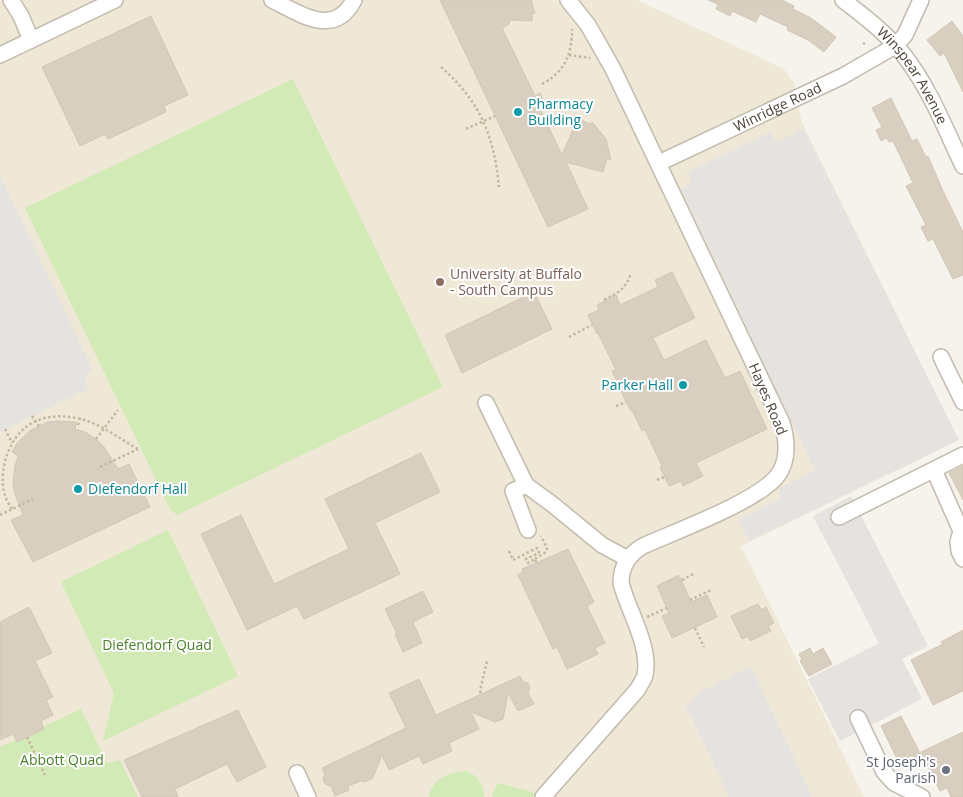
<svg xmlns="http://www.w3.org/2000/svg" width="963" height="797" font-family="'Open Sans',sans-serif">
<rect width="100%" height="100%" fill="#f6f3ec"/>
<polygon fill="#efe8d6" points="0,0 637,0 784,69 794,83 802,123 959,440 741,546 864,797 0,797"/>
<g fill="#d2eab5">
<polygon points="293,79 443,387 177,515 170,509 25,208"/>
<polygon points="168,530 238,676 103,741 114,693 61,582"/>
<polygon points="81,709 107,763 120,760 138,797 0,797 0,747"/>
<path d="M466,771C478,776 484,784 484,797H429C431,779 450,772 466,771Z"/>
<polygon points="499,783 533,792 534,796 533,797 492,797 495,788"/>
</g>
<g fill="#e5e3e0">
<polygon points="804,129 959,440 749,541 738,519 782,498 778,489 815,471 681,189 691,183 687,172 771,132 775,140 779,141"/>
<polygon points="0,175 93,370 87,374 85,377 88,389 0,432"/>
<polygon points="851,496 928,646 902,659 922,699 840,741 808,679 879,643 813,516"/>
<polygon points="751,667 775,717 812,797 729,797 690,714 685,709 699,693"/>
</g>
<g fill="#d8cfc1" stroke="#d3c7b4">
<polygon points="440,0 531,0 535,13 532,14 532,21 510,20 509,24 502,28 535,96 540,93 546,106 540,109 562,155 578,118 590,124 592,122 606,139 611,160 607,159 603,172 566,162 588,209 548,227"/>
<polygon points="708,0 782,0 794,6 793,9 811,18 836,37 824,52 808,40 787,30 788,27 760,14 756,22 732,11 730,16 716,9 718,4"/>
<polygon points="151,16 188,95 164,106 166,112 108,139 105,134 80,146 42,67"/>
<polygon points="952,21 963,36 963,92 944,53 940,56 927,40"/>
<polygon points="891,98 912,141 917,139 926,157 928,156 943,191 963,232 963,275 953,279 933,239 928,241 921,227 926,225 906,186 913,183 893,141 889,142 887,138 881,141 876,130 882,127 872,108"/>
<polygon points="672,272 695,318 653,338 664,360 706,340 725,378 740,371 767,429 696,463 703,476 683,486 681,481 669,486 660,467 662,466 645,430 642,431 632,410 631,411 626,402 612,371 616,370 598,333 597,334 588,315 599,310 597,305 616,295 620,305 658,287 655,280"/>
<polygon points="534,292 552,329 462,373 445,335"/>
<polygon points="58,421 76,422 75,429 85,432 96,439 105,448 118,469 129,464 150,507 33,562 11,520 23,515 15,494 13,483 15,466 18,456 12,452 17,443 31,430 48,422"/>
<polygon points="421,453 440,492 375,523 400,574 304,619 297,606 247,630 201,534 241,515 274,584 349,549 325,499"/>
<polygon points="963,466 963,500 949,473"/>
<polygon points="568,549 594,602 587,606 605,643 595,648 598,654 567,669 557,647 553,649 518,575 523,572 522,569"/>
<polygon points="679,575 691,602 707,595 717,617 672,638 662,616 669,613 657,586"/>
<polygon points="423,591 433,612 413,622 422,643 403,652 395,634 397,634 385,609"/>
<polygon points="758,604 761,610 766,607 774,623 768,626 771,631 750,641 748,636 742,639 731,616"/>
<polygon points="29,607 52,653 35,661 53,697 46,700 53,715 41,721 44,729 17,742 13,734 0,740 0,622"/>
<polygon points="963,630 963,691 933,705 911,660 943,644 941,642"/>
<polygon points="810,648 813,654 823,648 832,664 809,676 800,661 802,660 799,654"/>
<polygon points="520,676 523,682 528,683 530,688 528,693 534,704 518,711 508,693 503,719 495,722 471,712 479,729 449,743 452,751 423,764 419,756 389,770 382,755 373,778 365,782 361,781 348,786 349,790 335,796 331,786 325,784 323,779 325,774 322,768 406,728 389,693 419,679 436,715"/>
<polygon points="238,710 266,767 237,782 227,764 175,789 178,797 142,797 124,760"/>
<polygon points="901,716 921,755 900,765 881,726"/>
<polygon points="963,732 963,797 951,797 947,788 940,791 921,752"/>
</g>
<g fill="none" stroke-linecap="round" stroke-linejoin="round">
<defs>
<g id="minor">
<polyline points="11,0 21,16 31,40"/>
<path d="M272,0C299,13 334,39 354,0"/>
<path id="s1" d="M843,0C864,16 886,33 903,54C929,87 945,128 963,166"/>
<polyline points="0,55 115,0"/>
<path id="s2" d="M659,163L843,76L895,46L905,35L921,0"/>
<polyline points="941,357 963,402"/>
<polyline points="486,403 526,485 552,504 602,545 628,559"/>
<polyline points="934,470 961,531 958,542 959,551 963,559"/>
<polyline points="526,485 513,491 528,530"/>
<polyline points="839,517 963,455"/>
<polyline points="858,718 884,772 894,783 922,797"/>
<polyline points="297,773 308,797"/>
<path d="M543,797L638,689C640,684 644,680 645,675C651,646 628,611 621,583C621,566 629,554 643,546C676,531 759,501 778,475C789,460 787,439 782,423L613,69L588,25L568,0"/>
</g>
</defs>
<use href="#minor" stroke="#c2bbae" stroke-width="18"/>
<g stroke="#c4b79f" stroke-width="2.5" stroke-dasharray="2.5 2.5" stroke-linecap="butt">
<polyline points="863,43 865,44"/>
<polyline points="569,55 590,58"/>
<path d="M441,67C480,101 494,136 499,187"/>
<path d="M542,84C565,72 572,54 572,29"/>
<polyline points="466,129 495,116"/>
<path d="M606,300L605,299C619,293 626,288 631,273"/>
<polyline points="569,337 592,325"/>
<polyline points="616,406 626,402"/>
<polyline points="32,416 39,426"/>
<polyline points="78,425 80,418"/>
<polyline points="5,429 12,443"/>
<polyline points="96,439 118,410"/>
<polyline points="100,467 138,449"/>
<polyline points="657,480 664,477"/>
<path d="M12,509C10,505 6,500 5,495C1,484 3,471 5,461C15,426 40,411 76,418C99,422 118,438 138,449"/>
<polyline points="0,515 33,499"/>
<polyline points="509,551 513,560 537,548 539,553 526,559 528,563 535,559 536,562"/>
<polyline points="535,559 546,552 547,548 541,536"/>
<polyline points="682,580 695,573"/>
<polyline points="690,600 711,590"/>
<polyline points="647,617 667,608"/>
<polyline points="695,628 704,647"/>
<polyline points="481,693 480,691 487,661"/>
<polyline points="27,737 45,775"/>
</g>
<use href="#minor" stroke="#fff" stroke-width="15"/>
</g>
<g fill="#0f9aa8" stroke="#fff" stroke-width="2">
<circle cx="518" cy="112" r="5"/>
<circle cx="683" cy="385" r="5"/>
<circle cx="78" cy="489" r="5"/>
</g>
<circle fill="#8d6e63" stroke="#fff" stroke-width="2" cx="440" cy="282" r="5"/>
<circle fill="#6b7280" stroke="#fff" stroke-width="2" cx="946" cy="770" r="5"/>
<g text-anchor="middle" stroke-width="4" stroke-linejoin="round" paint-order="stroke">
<g font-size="14" fill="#4b4439" stroke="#fff">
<text dy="5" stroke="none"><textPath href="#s1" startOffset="104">Winspear Avenue</textPath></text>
<text dy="5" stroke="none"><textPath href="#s2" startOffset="131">Winridge Road</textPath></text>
<text transform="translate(768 399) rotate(67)" y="5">Hayes Road</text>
</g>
<g font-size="14" fill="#0d838f" stroke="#fff" text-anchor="start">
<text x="528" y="109">Pharmacy<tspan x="528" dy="16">Building</tspan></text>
<text x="673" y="390" text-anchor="end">Parker Hall</text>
<text x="88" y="494">Diefendorf Hall</text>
</g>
<g font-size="14" fill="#785e54" stroke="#fff" text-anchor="start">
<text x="450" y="279">University at Buffalo<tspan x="450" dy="16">- South Campus</tspan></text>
</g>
<g font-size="14" fill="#4a7f2a" stroke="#fff">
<text x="157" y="650">Diefendorf Quad</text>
<text x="62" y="765">Abbott Quad</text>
</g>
<g font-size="14" fill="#5b616d" stroke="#fff" text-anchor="end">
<text x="936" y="767">St Joseph's<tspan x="936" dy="16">Parish</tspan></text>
</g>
</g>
</svg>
